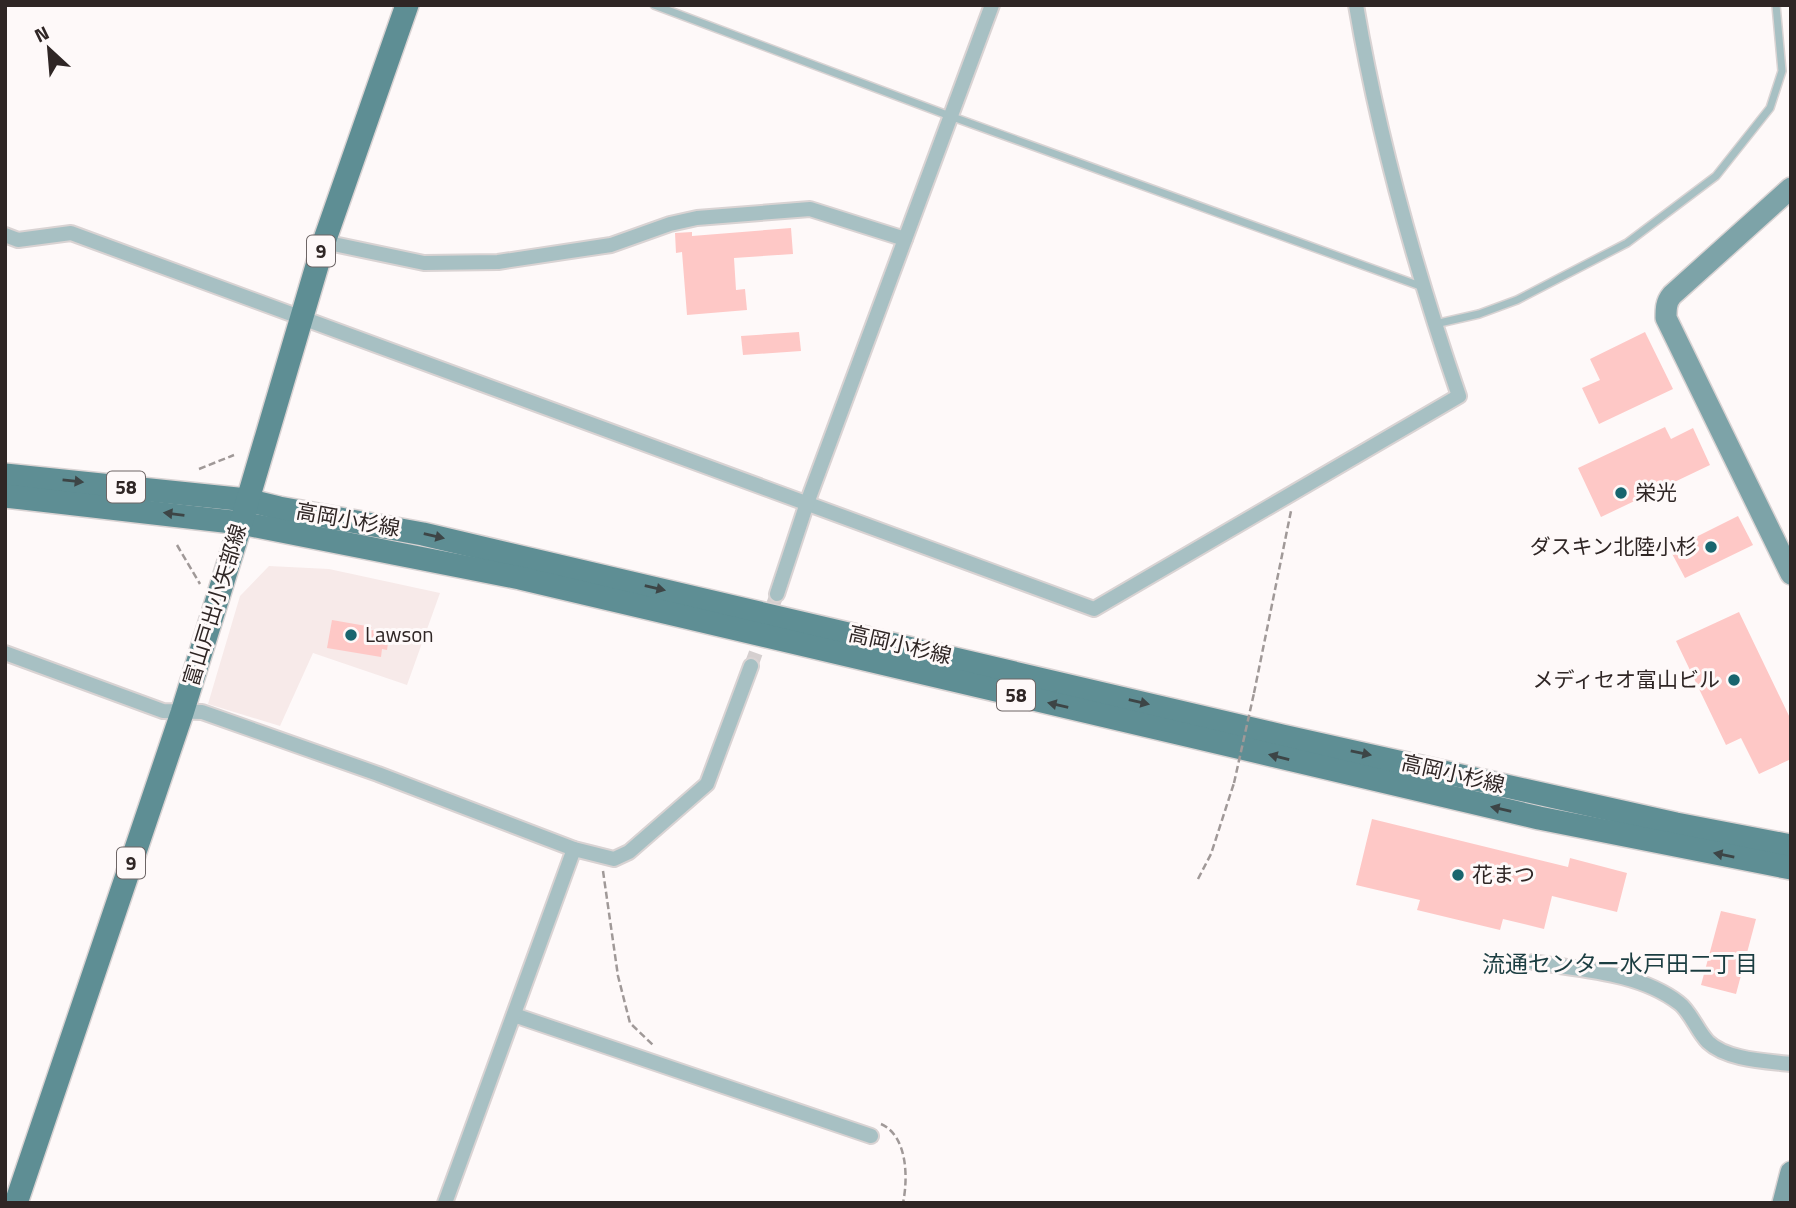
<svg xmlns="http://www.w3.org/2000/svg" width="1796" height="1208" font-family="'Titillium Web','Noto Sans JP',sans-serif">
<rect width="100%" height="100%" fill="#fef9f9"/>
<polygon fill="#f7eae9" points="269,566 329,569 440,593 407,685 313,653 280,726 208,704 240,596"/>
<g fill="#fec8c6">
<polygon points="791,228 793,254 734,258 736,290 745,289 747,310 687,315 682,252 676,253 675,233 692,232 692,236"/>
<polygon points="799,332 801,351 743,355 741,336"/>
<polygon points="1645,332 1673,389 1599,424 1582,388 1600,380 1590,359"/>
<polygon points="1665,427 1671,439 1693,428 1710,465 1601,517 1578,468"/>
<polygon points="1738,516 1753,545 1685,578 1670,550"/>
<polygon points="1739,612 1791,720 1791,759 1759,774 1741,738 1726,745 1676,641"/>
<polygon points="332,620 372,627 371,630 385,632 384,635 389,636 387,650 382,649 381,657 327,648"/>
<polygon points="1372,819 1568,867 1570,858 1627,873 1617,912 1552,896 1544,929 1503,919 1500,930 1417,910 1420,900 1356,885"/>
<polygon points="1721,911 1756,919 1736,994 1701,985"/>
</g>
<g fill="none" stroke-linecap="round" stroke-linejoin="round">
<polyline stroke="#d5cfcf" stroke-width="14" stroke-dasharray="14 7" stroke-linecap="butt" points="751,666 777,594"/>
<defs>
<g id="lane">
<polyline points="654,5 950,116 1423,287"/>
<polyline points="1435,324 1479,314 1517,300 1627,243 1716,176 1770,108 1782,71 1776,5"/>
</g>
<g id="street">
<path d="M5,235L18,240L71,233L1094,609L1459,396C1416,271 1378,135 1356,5"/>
<polyline points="324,242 424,263 498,262 611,245 670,224 697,218 810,209 905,239"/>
<polyline points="777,594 807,503 992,5"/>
<polyline points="5,653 163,711 202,712 378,774 574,849 614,859 629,852 707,784 751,666"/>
<path d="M1533,962C1580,970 1639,972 1679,1003C1691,1012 1697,1031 1708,1042C1727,1060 1766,1061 1791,1064"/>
<polyline points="514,1015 871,1136"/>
<polyline points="445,1203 574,849"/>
</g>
<g id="secondary">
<path d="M1791,188L1672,295C1666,302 1666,309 1666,318L1791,574"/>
<polyline points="1783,1203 1791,1172"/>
</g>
<g id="primary">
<polyline points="5,475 247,500 279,508 423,534 1282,736 1676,824 1791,846"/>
<polyline points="5,496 241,523 520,578 1539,818 1791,868"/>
<polyline points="16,1203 182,713 241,523 324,242 407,5"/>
</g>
</defs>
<use href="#lane" stroke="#d9d3d3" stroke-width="10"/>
<use href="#street" stroke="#d9d3d3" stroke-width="18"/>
<use href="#secondary" stroke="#d9d3d3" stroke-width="24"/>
<use href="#primary" stroke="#d9d3d3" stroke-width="26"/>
<g stroke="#a09998" stroke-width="2.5" stroke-dasharray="7 3.5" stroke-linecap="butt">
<polyline points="199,469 234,455"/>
<polyline points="177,545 200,584"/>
<polyline points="1254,693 1291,511"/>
<polyline points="603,871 618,976 630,1023 653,1045"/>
<polyline points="1198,879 1211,854 1234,783"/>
<path d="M881,1124C908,1136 908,1179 903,1203"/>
</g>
<use href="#lane" stroke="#a7c0c3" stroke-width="7"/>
<use href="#street" stroke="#a7c0c3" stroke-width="14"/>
<use href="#secondary" stroke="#7da3a8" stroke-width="21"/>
<use href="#primary" stroke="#5e8e94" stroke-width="23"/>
<polyline stroke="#a09998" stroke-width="2.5" stroke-dasharray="7 3.5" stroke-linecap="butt" points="1234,783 1254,693"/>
</g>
<defs><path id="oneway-solid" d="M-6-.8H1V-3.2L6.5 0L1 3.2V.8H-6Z" transform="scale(1.75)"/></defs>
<g fill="#3d4546">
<use href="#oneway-solid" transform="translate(73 481) rotate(6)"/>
<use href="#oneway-solid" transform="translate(174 514) rotate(-173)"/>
<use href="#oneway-solid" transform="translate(434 536) rotate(13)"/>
<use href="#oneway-solid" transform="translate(655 588) rotate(13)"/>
<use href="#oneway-solid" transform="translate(1139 702) rotate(13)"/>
<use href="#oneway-solid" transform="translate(1058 705) rotate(-167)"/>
<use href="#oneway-solid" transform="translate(1361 753) rotate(12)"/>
<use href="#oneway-solid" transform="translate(1279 757) rotate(-166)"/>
<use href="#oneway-solid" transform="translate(1501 809) rotate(-167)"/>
<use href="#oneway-solid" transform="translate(1724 855) rotate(-169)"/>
</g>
<g fill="#18656e" stroke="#fef9f9" stroke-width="2.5">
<circle cx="1621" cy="493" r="7"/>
<circle cx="1711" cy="547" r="7"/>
<circle cx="351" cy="635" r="7"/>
<circle cx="1734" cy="680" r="7"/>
<circle cx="1458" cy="875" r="7"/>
</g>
<g text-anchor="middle" stroke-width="6" stroke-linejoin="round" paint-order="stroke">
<g fill="#fef9f9" stroke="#6d6565" stroke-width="2">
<rect x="307" y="235.5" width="28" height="31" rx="5"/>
<rect x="107" y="471.5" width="38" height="31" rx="5"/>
<rect x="997" y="679.5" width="38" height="31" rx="5"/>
<rect x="117" y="847.5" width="28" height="31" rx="5"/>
</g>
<g font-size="19" font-weight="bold" fill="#2f2625">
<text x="321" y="258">9</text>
<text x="126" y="494">58</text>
<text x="1016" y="702">58</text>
<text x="131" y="870">9</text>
</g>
<g font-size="21" fill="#2f2625" stroke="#fef9f9" text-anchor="start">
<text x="1635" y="500">栄光</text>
<text x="1697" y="554" text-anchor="end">ダスキン北陸小杉</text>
<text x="365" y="642">Lawson</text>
<text x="1720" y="687" text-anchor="end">メディセオ富山ビル</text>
<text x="1472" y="882">花まつ</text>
</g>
<g font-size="21" fill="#2f2625" stroke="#fef9f9">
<text transform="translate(348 520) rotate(10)" y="7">高岡小杉線</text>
<text transform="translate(215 605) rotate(-73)" y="7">富山戸出小矢部線</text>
<text transform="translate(900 645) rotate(13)" y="7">高岡小杉線</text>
<text transform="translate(1453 774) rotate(13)" y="7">高岡小杉線</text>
</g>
<g font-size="23" fill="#1b3d41" stroke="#fef9f9">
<text x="1620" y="972">流通センター水戸田二丁目</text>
</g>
</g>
<rect width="1796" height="1208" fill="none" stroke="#2f2625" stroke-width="14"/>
<g transform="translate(49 49) rotate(334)" stroke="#fef9f9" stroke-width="5" paint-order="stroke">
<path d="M0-5L12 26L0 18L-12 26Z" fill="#2f2625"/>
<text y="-10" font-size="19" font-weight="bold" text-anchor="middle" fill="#2f2625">N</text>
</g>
</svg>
